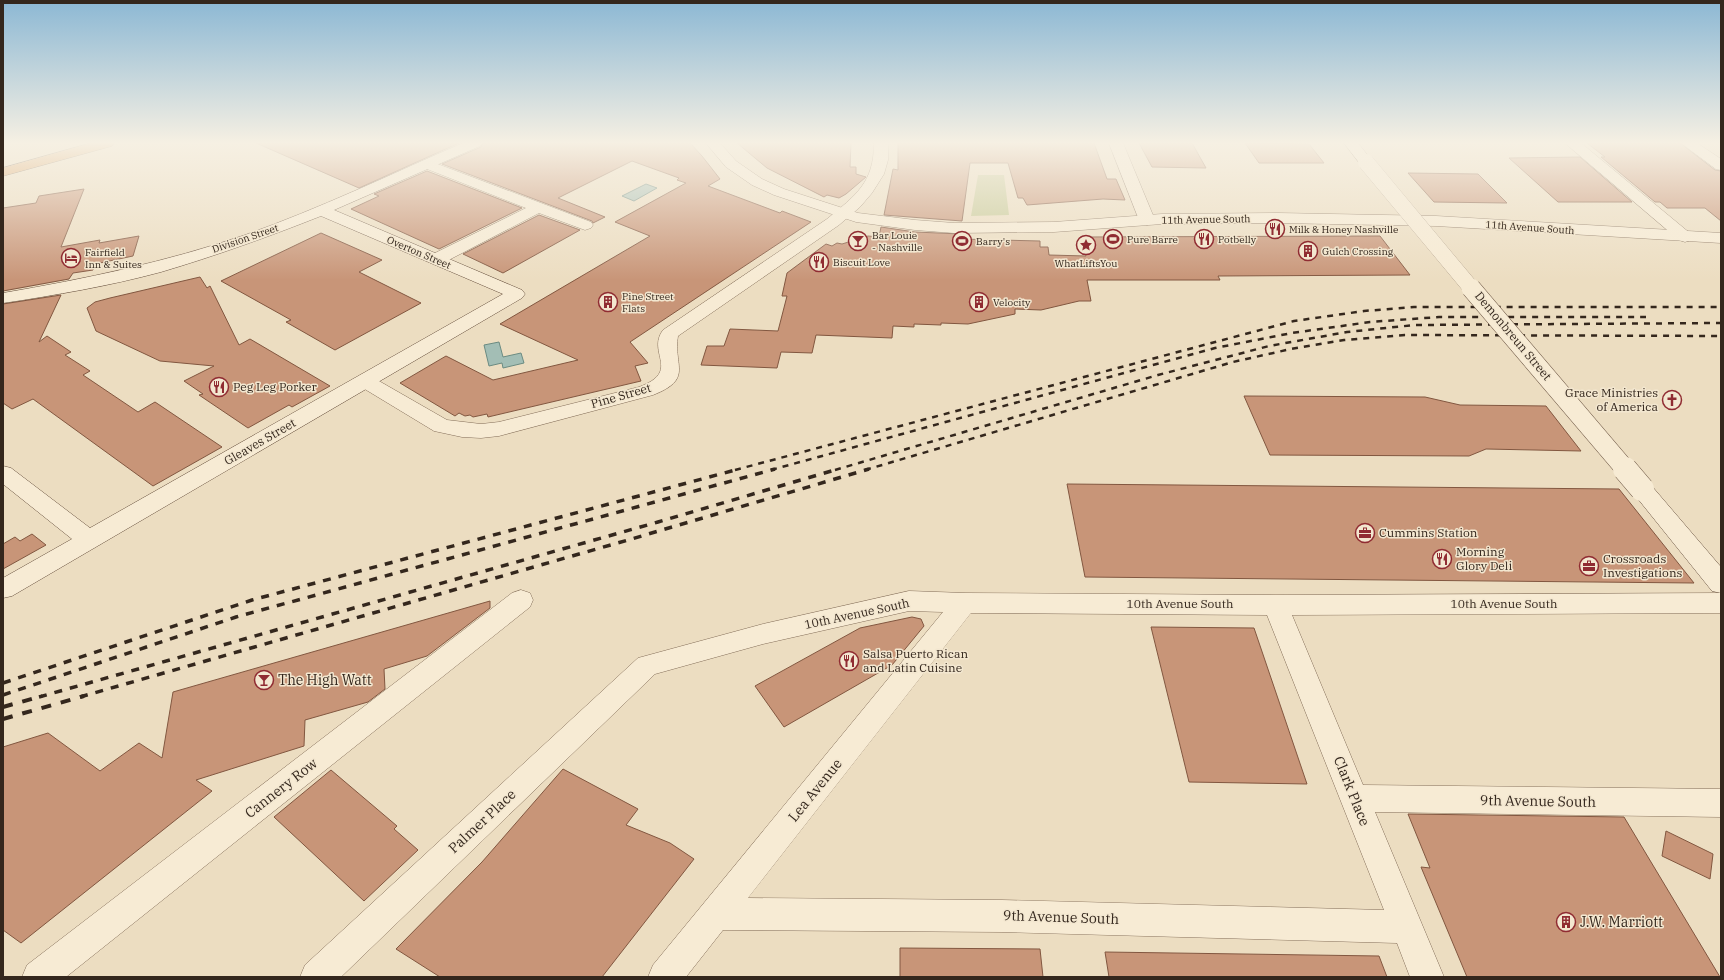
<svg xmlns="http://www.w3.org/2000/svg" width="1724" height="980" font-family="'IBM Plex Serif',serif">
<rect width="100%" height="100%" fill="#ecddc1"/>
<polygon fill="#c6c996" points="978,175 1004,175 1009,215 971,216"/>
<g fill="#a3beb5" stroke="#6b8b82">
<polygon points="646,184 657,188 634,201 622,196"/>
<polygon points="499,342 503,357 521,353 524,363 503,368 502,363 489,366 484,345"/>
</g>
<g fill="#c89578" stroke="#825740">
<polygon points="256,143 459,143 359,188"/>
<polygon points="483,143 690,143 702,156 720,179 708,186 780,213 782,211 811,222 630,342 648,363 635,366 641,381 488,417 487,414 473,417 470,415 465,416 459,413 455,416 400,383 446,356 493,380 578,360 500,324 650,236 615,222 686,183 677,180 679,178 632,161 558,198 605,217 593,223 592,221 442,164 481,147"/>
<polygon points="737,143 851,143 850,167 856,167 856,174 866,177 846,194 839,198 827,195 824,197 767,168"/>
<polygon points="898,143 1094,143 1107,179 1116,179 1125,200 1103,199 1027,205 1023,198 1018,198 1008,163 970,163 962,221 884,215 893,169 898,170"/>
<polygon points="1139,143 1192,143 1206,168 1152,167"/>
<polygon points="1245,143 1309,144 1324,163 1259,163"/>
<polygon points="1587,143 1680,143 1715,170 1721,171 1721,221 1705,208 1667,208 1660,202 1655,202 1601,157 1605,157"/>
<polygon points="1580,157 1632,202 1558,202 1509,158"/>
<polygon points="427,171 522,208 439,249 351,209 379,196 374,194"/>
<polygon points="1408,173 1478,174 1507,203 1434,202"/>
<polygon points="84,189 61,247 100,240 99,243 139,236 133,256 95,264 93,270 73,273 69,279 3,291 3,208 36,203 39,196"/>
<polygon points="539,215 580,230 503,273 463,254"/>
<polygon points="881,227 915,232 961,234 960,239 1040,241 1040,247 1048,247 1049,255 1086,256 1080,237 1380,236 1410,275 1218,276 1220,280 1087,280 1091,301 1079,301 1041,310 1015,309 1015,314 968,324 941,323 941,325 914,324 914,327 893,326 892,338 816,335 812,353 781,352 777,368 701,365 707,346 724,346 730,329 778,331 787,296 782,296 787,273 826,244 832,246 837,243 842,244 868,236 879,237"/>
<polygon points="321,233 382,260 359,272 421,303 335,350 286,322 291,320 221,281"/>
<polygon points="200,277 207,288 210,286 239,345 250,339 330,386 292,407 289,405 248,428 199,395 203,394 184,381 214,366 160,361 96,331 87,308 95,302 110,298"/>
<polygon points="61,295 39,342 47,336 71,352 65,355 90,371 83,375 138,412 155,402 222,447 153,486 33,399 12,409 3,403 3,304"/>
<polygon points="1244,396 1425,397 1460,405 1546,406 1581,451 1486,449 1469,456 1270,455"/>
<polygon points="1067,484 1619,489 1694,583 1085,577"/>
<polygon points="32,534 46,545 3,569 3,544 15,537 20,541"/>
<polygon points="490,601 490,608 427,656 384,669 385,689 368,702 305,720 304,746 196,780 212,791 21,943 3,930 3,747 48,733 100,771 139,743 162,758 173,692"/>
<polygon points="912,617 921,619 924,626 892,665 784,727 755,686 860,628"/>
<polygon points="1151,627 1254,628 1307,784 1189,782"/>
<polygon points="563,769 638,809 626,825 670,843 694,859 602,977 440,977 396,949 482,862"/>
<polygon points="331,770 397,826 394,829 418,850 364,901 274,817"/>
<polygon points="1408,814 1624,817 1720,977 1467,977 1421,867 1430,868"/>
<polygon points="1666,831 1713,854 1710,879 1662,856"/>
<polygon points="900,948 1040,949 1043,977 900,977"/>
<polygon points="1105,952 1379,956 1387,977 1109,977"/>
</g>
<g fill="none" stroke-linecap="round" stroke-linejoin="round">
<defs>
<g id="minor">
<path d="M874,143H888V160L884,174L872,193L860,207L839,225L678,336C673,366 694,379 653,395L499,436L481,438L462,437L434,431L358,385L355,381L358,377L365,375L372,377L447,420L481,424L499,422L639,387C682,371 646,353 663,330L827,219C856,195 874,183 874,143Z"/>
<polygon points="1109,143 1123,143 1155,220 1153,223 1147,225 1141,223 1139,220"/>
<polygon points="1565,143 1581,143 1691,234 1693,237 1691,240 1685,242 1679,240"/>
<polygon points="1681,143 1697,143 1721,159 1721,170 1716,169"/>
<polygon points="427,160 591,222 593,225 591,228 585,230 539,213 443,263 437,264 431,263 429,259 431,255 526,208 422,167 420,164 422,161"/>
<polygon points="521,590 530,593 533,600 530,607 66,977 22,977 27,965 512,593"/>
<path d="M909,591L965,593L1276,595L1721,593V613L1292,615L1363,785L1721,789V817L1375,812L1444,977H1410L1397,943L1002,932L723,930L686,977H648L653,965L943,612L909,611L763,644L655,674L341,977H300L305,965L638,658L763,624ZM971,613L1267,615L1384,910L1002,900L748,898Z"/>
</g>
<polygon id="tertiary" points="706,143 720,143 736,161 762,179 784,189 858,213 915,220 954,223 1054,222 1162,214 1278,213 1436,216 1721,233 1721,243 1436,226 1278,223 1162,224 1054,232 954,233 915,230 856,222 774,195 752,185 726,167"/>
<g id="secondary">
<path d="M463,143H482L480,146L334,210L522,290L525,294L522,298L12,596L3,598V578L72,539L3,484V466L11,468L90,528L503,294L321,216C268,237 215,256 161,272C109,286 56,295 3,303V293C85,279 166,262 245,235C319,209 391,174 463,143Z"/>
<polygon points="1344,143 1358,143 1373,162 1371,165 1366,166 1361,165"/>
<polygon points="1642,481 1650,484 1721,567 1721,593 1712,591 1634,494 1631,489 1634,484"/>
</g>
<polygon id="motorway" points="91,143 114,143 112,146 3,176 3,168"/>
</defs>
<use href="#minor" stroke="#846e59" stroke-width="1"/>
<use href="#tertiary" stroke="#846e59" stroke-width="1"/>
<use href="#secondary" stroke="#664f3d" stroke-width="1"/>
<use href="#motorway" stroke="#523d2e" stroke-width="1"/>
<use href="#minor" fill="#f7ebd4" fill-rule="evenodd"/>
<use href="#tertiary" fill="#f7ebd4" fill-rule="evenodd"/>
<use href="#secondary" fill="#f7ebd4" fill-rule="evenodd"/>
<use href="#motorway" fill="#d89754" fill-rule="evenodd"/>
<g stroke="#34271d" stroke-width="2.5" stroke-dasharray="6 6" stroke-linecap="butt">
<polyline points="735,470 1294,321 1364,311 1414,307 1721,307"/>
<polyline points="771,470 1215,348 1292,333 1370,322 1439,317 1646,317"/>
<polyline points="835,470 1158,375 1269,346 1347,332 1415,325 1721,323"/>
<polyline points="865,470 1233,362 1291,349 1344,340 1405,335 1721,336"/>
</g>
<g stroke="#34271d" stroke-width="3.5" stroke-dasharray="8 8" stroke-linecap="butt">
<polyline points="3,683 252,600 739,469"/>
<polyline points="3,695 236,617 775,469"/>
<polyline points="39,697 658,522 838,469"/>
<polyline points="80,697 628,540 869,469"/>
</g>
<g stroke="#34271d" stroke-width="4" stroke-dasharray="10 10" stroke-linecap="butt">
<polyline points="3,707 42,696"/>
<polyline points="3,719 84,696"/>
</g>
<defs>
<polyline id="secondary-bridge-far2" points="1366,162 1472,289"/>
<polyline id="secondary-bridge-far1" points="1471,288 1626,470"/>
<polyline id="secondary-bridge" points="1625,469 1642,489"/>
</defs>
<use href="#secondary-bridge-far2" stroke="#664f3d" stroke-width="16" stroke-linecap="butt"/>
<use href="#secondary-bridge-far1" stroke="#664f3d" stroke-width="20" stroke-linecap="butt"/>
<use href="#secondary-bridge" stroke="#664f3d" stroke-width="25" stroke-linecap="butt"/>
<use href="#secondary-bridge-far2" stroke="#f7ebd4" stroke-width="16"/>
<use href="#secondary-bridge-far1" stroke="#f7ebd4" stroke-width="19"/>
<use href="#secondary-bridge" stroke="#f7ebd4" stroke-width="24"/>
</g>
<linearGradient id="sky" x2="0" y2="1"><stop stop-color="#8cb8d4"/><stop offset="0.51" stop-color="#f6f0e3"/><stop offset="1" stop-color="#f6f0e3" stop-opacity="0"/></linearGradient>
<rect width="1724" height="280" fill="url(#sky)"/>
<defs>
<symbol id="restaurant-ring" viewBox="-11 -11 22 22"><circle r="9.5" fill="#f3e7d0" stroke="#902c32" stroke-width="1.5"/><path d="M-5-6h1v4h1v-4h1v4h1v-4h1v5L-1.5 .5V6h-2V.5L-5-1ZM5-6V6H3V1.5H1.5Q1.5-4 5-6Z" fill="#902c32"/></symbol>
<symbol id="stadium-ring" viewBox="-11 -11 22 22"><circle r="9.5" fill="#f3e7d0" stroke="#902c32" stroke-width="1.5"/><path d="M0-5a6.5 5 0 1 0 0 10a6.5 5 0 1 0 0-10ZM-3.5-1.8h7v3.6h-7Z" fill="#902c32"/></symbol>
<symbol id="bar-ring" viewBox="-11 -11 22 22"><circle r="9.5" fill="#f3e7d0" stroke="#902c32" stroke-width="1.5"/><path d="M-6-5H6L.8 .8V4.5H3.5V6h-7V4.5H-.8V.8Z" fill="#902c32"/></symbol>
<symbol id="sight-ring" viewBox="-11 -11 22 22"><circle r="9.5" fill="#f3e7d0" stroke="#902c32" stroke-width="1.5"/><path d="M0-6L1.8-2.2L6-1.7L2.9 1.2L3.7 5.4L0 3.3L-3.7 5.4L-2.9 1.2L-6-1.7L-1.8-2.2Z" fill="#902c32"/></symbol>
<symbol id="building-ring" viewBox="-11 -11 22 22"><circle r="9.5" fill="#f3e7d0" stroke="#902c32" stroke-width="1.5"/><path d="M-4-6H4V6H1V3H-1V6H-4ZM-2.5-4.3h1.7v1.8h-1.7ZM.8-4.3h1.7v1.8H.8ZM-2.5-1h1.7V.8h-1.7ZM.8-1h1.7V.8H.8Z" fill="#902c32"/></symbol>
<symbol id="hotel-ring" viewBox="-11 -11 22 22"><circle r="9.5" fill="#f3e7d0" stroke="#902c32" stroke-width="1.5"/><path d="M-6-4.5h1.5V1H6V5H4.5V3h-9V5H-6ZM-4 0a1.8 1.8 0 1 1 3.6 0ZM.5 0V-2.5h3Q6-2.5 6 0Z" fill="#902c32"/></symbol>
<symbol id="church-ring" viewBox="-11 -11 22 22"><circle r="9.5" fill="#f3e7d0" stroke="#902c32" stroke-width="1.5"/><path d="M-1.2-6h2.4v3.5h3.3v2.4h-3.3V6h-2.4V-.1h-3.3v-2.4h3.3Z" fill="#902c32"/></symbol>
<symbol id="office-ring" viewBox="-11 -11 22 22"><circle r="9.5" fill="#f3e7d0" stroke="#902c32" stroke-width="1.5"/><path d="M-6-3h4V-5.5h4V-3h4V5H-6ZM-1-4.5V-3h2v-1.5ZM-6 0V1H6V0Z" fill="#902c32"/></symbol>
</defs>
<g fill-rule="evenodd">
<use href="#restaurant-ring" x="1264" y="218" width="22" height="22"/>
<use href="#stadium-ring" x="1102" y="228" width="22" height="22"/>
<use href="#restaurant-ring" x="1193" y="228" width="22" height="22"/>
<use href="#bar-ring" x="847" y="230" width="22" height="22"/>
<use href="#stadium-ring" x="951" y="230" width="22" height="22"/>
<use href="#sight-ring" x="1075" y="234" width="22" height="22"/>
<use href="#building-ring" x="1297" y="240" width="22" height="22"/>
<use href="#hotel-ring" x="60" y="247" width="22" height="22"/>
<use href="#restaurant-ring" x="808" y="251" width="22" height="22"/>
<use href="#building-ring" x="597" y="291" width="22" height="22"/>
<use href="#building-ring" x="968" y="291" width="22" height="22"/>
<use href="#restaurant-ring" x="208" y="376" width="22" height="22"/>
<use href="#church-ring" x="1661" y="389" width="22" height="22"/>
<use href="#office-ring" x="1354" y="522" width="22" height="22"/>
<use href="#restaurant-ring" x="1431" y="548" width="22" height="22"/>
<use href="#office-ring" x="1578" y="555" width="22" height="22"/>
<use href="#restaurant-ring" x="838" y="650" width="22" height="22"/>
<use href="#bar-ring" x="253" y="669" width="22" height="22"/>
<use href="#building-ring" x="1555" y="911" width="22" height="22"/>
</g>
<g text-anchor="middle" stroke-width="3" stroke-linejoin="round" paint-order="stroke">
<g font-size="10" fill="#34271d" stroke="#f3e7d0">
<text transform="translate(1206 219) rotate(-1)" y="4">11th Avenue South</text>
<text transform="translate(1530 227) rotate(4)" y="4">11th Avenue South</text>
<text transform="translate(245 238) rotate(-19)" y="4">Division Street</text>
<text transform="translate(419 252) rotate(23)" y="4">Overton Street</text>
</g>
<g font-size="10" fill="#34271d" stroke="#f3e7d0" text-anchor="start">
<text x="1289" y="233">Milk &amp; Honey Nashville</text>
<text x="872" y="239">Bar Louie<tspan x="872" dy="12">- Nashville</tspan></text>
<text x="1127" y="243">Pure Barre</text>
<text x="1218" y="243">Potbelly</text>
<text x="976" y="245">Barry's</text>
<text x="1322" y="255">Gulch Crossing</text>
<text x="85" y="256">Fairfield<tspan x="85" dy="12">Inn &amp; Suites</tspan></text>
<text x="833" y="266">Biscuit Love</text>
<text x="1086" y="267" text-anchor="middle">WhatLiftsYou</text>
<text x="622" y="300">Pine Street<tspan x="622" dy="12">Flats</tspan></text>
<text x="993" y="306">Velocity</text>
</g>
<g font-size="12" fill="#34271d" stroke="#f3e7d0">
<text transform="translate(1513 336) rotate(50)" y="4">Demonbreun Street</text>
<text transform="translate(621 396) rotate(-16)" y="4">Pine Street</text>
<text transform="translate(260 442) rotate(-30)" y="4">Gleaves Street</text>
<text x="1180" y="608">10th Avenue South</text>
<text x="1504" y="608">10th Avenue South</text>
<text transform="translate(857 614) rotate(-12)" y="4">10th Avenue South</text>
</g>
<g font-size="12" fill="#34271d" stroke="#f3e7d0" text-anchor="start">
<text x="233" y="391">Peg Leg Porker</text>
<text x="1658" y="397" text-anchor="end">Grace Ministries<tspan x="1658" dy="14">of America</tspan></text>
<text x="1379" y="537">Cummins Station</text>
<text x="1456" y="556">Morning<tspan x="1456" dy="14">Glory Deli</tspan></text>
<text x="1603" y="563">Crossroads<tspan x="1603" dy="14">Investigations</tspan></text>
<text x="863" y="658">Salsa Puerto Rican<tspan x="863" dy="14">and Latin Cuisine</tspan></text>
</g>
<g font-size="14" fill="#34271d" stroke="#f3e7d0" text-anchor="start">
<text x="278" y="685">The High Watt</text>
<text x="1580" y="927">J.W. Marriott</text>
</g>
<g font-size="14" fill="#34271d" stroke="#f3e7d0">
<text transform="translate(281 788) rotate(-38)" y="5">Cannery Row</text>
<text transform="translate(815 790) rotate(-51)" y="5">Lea Avenue</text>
<text transform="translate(1352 791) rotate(68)" y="5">Clark Place</text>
<text transform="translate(1538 801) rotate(1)" y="5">9th Avenue South</text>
<text transform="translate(482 821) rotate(-43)" y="5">Palmer Place</text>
<text transform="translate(1061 917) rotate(2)" y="5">9th Avenue South</text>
</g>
</g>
<rect width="1724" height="980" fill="none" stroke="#34271d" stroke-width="8"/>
</svg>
